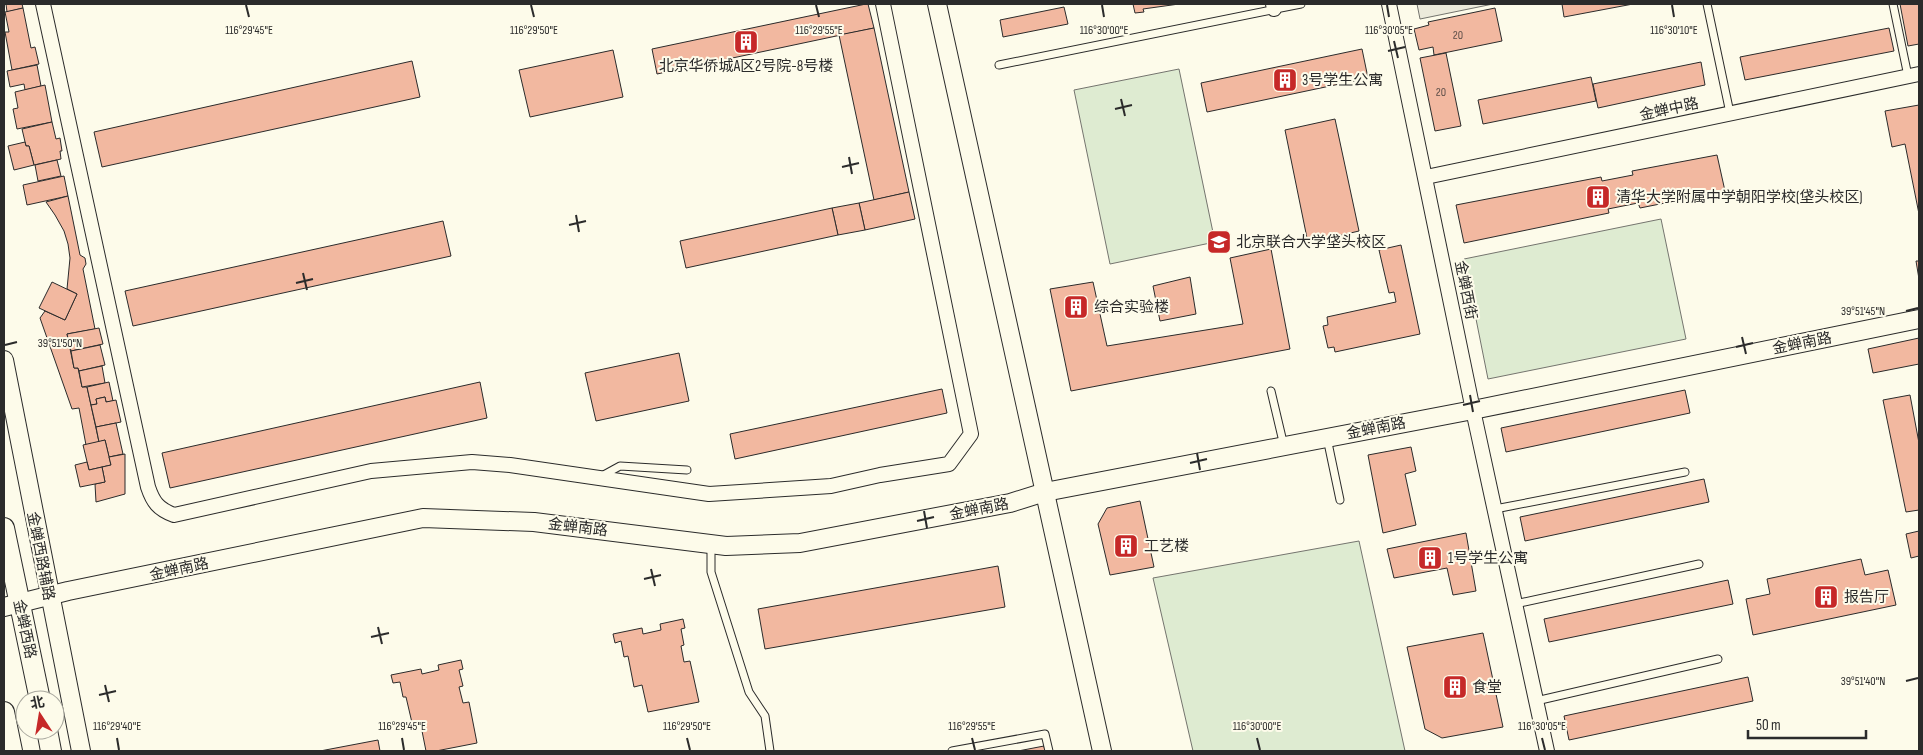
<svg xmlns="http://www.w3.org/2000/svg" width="1923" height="755" font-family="'Sofia Sans Condensed','Noto Sans SC',sans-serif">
<rect width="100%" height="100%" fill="#fdfbea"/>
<g fill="#deebd1" stroke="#74746e">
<polygon points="1179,69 1215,242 1110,264 1074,90"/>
<polygon points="1661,219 1686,339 1488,379 1464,259"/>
<polygon points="1359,541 1405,751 1193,751 1153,578"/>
</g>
<polygon fill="#eceadb" stroke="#74746e" points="1417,4 1493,4 1420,19"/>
<g fill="#f2b8a0" stroke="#2b2b2b">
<polygon points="6,4 22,4 23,8 7,12"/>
<polygon points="866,4 868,4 874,28 657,74 652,49"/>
<polygon points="1133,4 1179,4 1143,9 1144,12 1135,13"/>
<polygon points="1562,4 1633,4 1564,17"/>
<polygon points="1900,4 1919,4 1919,44 1908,46"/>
<polygon points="1064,7 1068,24 1003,37 1000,20"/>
<polygon points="23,8 31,48 35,47 39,64 12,70 5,32 9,32 5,12"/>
<polygon points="1495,8 1502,41 1434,55 1433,47 1419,50 1414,29 1429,25 1428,22"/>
<polygon points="874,28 909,192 874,200 839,35"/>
<polygon points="1889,28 1894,51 1745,80 1740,57"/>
<polygon points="1362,49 1368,78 1207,112 1201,83"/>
<polygon points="613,50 623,97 530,117 519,70"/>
<polygon points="1446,53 1461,126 1435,131 1420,58"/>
<polygon points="412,61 420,97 102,167 94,132"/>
<polygon points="1701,62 1705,85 1598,108 1593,84"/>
<polygon points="37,65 41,86 25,90 24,84 10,87 7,71"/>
<polygon points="1591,77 1596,101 1483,124 1478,100"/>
<polygon points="45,85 52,122 17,129 13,109 18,108 15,92"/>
<polygon points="1919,105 1919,214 1905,144 1892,147 1885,111"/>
<polygon points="1335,119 1359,231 1308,243 1285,130"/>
<polygon points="52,122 56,139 60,138 62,151 60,151 61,159 34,165 29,146 26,146 22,129"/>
<polygon points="25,142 26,146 29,146 34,165 14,170 8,146"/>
<polygon points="1717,155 1725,191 1640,208 1638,203 1608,209 1609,213 1464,243 1456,205 1601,177 1602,181 1633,175 1632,171"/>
<polygon points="57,160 61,176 38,181 35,165"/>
<polygon points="64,176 68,196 27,205 23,185"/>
<polygon points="909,192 915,219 865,230 859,203"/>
<polygon points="68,196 80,255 85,258 86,264 83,269 95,329 67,334 74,368 78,368 82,387 87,387 99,442 86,445 79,408 72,409 40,318 45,311 65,320 77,294 67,289 70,258 68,244 64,231 55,215 46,202"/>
<polygon points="859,203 865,230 838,235 832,208"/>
<polygon points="832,208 838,235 686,268 680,241"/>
<polygon points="443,221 451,256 133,326 125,291"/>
<polygon points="1401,245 1420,334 1335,352 1334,347 1328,348 1323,326 1328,325 1327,317 1396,302 1394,292 1389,293 1379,250"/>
<polygon points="1271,249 1290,349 1071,391 1050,289 1093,282 1107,346 1243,324 1230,258"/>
<polygon points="1916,261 1919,261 1919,279"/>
<polygon points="1190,277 1196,314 1160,321 1153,286"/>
<polygon points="52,282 77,294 65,320 39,308"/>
<polygon points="99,328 103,344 71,351 67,334"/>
<polygon points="1919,338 1919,364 1873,373 1868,349"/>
<polygon points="100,345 105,365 79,371 78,368 74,368 71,351"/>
<polygon points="679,353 689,401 596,421 585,373"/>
<polygon points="102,366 105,383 82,387 79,371"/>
<polygon points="109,382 113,401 106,402 105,397 96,399 97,404 91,405 87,387"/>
<polygon points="480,382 487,418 170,488 162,453"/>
<polygon points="942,389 947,413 735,459 730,434"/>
<polygon points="1685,390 1690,413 1506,452 1501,428"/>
<polygon points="1910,395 1919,443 1919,510 1906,512 1883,400"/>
<polygon points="105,397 106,402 116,400 121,422 96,427 91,405 97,404 96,399"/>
<polygon points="116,423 123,454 109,457 105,440 99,442 96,427"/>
<polygon points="105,440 111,465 89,470 83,445"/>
<polygon points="1411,447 1416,471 1405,474 1416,525 1383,533 1368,455"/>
<polygon points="125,454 125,494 96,502 95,484 105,482 102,467 111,465 109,457"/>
<polygon points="87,462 89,470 102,467 105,482 80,487 75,465"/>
<polygon points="1704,479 1709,502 1525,541 1520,517"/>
<polygon points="1140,501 1154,567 1110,575 1098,524 1107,508"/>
<polygon points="1919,531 1919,556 1911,558 1906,534"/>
<polygon points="1466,533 1476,591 1453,595 1447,568 1394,578 1387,549"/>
<polygon points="1861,559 1865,575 1888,570 1896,605 1753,635 1746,599 1770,594 1767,579"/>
<polygon points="998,566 1005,607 765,649 758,609"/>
<polygon points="1728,580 1733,604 1549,642 1544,619"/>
<polygon points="683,619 685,628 681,629 684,645 681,646 684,662 690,661 699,702 648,712 642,685 634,687 628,656 624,657 621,641 615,643 613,634 642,628 643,634 661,630 660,624"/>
<polygon points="1483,633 1503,727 1442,738 1425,729 1407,647"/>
<polygon points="461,660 463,669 459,670 463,686 459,687 463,703 469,702 477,743 436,751 426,751 421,726 413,727 406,697 403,697 400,682 393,683 391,675 421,669 422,674 439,670 438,665"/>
<polygon points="1748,677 1753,701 1569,740 1564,716"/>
<polygon points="378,740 380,751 320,751"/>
<polygon points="1044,746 1045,751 1018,751"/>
</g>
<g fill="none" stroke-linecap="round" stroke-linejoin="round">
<defs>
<g id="service">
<polyline points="1707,4 1730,113"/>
<polyline points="1893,4 1908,76"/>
<polyline points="999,65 1301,4"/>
<polyline points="1271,391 1284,446"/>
<polyline points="1327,438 1340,500"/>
<polyline points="600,477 620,466 687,470"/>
<polyline points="1495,509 1685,472"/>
<polyline points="711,545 711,572 749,692 765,716 770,751"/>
<polyline points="1515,604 1699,564"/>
<polyline points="1536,701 1718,659"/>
<polyline points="952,751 1045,734 1049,751"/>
</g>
<g id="minor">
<path d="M43,4L148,487C153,502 158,509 174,515L371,471L472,462L510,465L709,494L831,486L880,475L949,464L971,434L883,4"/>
<polyline points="1273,4 1274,9"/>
<polyline points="1389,4 1473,410 1547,751"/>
<polyline points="1426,177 1919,74"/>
</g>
<g id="tertiary">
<polyline points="937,4 1102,751"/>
<polyline points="4,360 81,751"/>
<polyline points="4,607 68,591 423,518 534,522 726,546 800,543 1010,503 1045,492 1473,410 1919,319"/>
</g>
<g id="secondary">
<polyline points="4,528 40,700"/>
<polyline points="4,712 12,751"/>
<polyline points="47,730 51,751"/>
</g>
</defs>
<use href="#service" stroke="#2b2b2b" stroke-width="9"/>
<use href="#minor" stroke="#2b2b2b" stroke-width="16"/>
<use href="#tertiary" stroke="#2b2b2b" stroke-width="20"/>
<use href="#secondary" stroke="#2b2b2b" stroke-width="22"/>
<use href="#service" stroke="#fdfbea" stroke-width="7"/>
<use href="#minor" stroke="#fdfbea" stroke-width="14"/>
<use href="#tertiary" stroke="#fdfbea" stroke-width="18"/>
<use href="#secondary" stroke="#fdfbea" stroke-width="20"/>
</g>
<path fill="none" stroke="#2b2b2b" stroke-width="2" d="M246,5L249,17M531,5L534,17M816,5L819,17M1102,5L1104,17M1387,5L1389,17M1672,5L1674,17M1394,41L1398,58M1388,51L1405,47M1121,99L1125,116M1115,109L1132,105M849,157L852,174M842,167L859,163M576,215L579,232M569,225L586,221M303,273L307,290M296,283L313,279M1906,311L1918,308M1742,337L1746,354M5,345L17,342M1736,347L1753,343M1470,395L1473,412M1463,405L1480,401M1197,453L1200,470M1190,463L1207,459M924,511L927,528M917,521L934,517M651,569L655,586M644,579L661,575M378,627L382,644M371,637L389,633M1906,681L1918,678M105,685L109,702M99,695L116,691M117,738L119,750M402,738L404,750M687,738L690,750M972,738L975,750M1257,738L1260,750M1542,738L1545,750"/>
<defs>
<symbol id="building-square" viewBox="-11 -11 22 22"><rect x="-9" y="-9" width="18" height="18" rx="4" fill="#c62828" stroke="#fdfbea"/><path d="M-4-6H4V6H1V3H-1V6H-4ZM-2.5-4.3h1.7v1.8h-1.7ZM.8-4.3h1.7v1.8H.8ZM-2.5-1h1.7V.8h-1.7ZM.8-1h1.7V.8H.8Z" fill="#fff"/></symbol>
<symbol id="university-square" viewBox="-11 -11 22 22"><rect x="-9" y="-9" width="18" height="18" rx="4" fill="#c62828" stroke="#fdfbea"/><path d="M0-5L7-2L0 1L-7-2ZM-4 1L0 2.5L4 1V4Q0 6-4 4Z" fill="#fff"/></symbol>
</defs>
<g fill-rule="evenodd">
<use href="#building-square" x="732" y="28" width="28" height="28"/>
<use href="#building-square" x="1271" y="66" width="28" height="28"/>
<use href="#building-square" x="1584" y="183" width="28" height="28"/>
<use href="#university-square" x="1205" y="228" width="28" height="28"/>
<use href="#building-square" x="1062" y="293" width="28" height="28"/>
<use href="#building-square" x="1112" y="532" width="28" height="28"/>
<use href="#building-square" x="1416" y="544" width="28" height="28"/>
<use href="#building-square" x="1812" y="583" width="28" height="28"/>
<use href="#building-square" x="1441" y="673" width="28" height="28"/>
</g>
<g text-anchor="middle" stroke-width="4" stroke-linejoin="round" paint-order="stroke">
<g font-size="12" fill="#5d4e48">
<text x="1458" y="39">20</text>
<text x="1441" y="96">20</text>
</g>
<g font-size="15" fill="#2b2b2b" stroke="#fdfbea" text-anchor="start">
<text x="746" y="71" text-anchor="middle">北京华侨城A区2号院-8号楼</text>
<text x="1302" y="85">3号学生公寓</text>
<text x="1616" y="202">清华大学附属中学朝阳学校(垡头校区)</text>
<text x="1236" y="247">北京联合大学垡头校区</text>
<text x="1094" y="312">综合实验楼</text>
<text x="1144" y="551">工艺楼</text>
<text x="1448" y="563">1号学生公寓</text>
<text x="1844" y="602">报告厅</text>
<text x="1472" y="692">食堂</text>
</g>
<g font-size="15" fill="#2b2b2b" stroke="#fdfbea">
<text transform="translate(1669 109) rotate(-12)" y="5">金蝉中路</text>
<text transform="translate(1466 290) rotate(79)" y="5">金蝉西街</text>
<text transform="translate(1802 343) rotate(-11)" y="5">金蝉南路</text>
<text transform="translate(1376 428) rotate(-11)" y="5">金蝉南路</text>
<text transform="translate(979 509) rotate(-11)" y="5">金蝉南路</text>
<text transform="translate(578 527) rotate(7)" y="5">金蝉南路</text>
<text transform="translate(41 556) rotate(79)" y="5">金蝉西路辅路</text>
<text transform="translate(179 569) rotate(-12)" y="5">金蝉南路</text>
<text transform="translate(25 629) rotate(78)" y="5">金蝉西路</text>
</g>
</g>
<g font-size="12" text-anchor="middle" fill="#2b2b2b" stroke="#fdfbea" stroke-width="4" stroke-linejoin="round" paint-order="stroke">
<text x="249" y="34">116°29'45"E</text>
<text x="534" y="34">116°29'50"E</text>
<text x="819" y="34">116°29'55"E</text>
<text x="1104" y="34">116°30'00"E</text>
<text x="1389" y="34">116°30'05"E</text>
<text x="1674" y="34">116°30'10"E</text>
<text x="1863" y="315">39°51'45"N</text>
<text x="60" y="347">39°51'50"N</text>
<text x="1863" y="685">39°51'40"N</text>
<text x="117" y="730">116°29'40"E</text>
<text x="402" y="730">116°29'45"E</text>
<text x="687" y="730">116°29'50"E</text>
<text x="972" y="730">116°29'55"E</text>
<text x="1257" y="730">116°30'00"E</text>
<text x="1542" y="730">116°30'05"E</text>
</g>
<rect width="1923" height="755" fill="none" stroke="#2b2b2b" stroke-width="10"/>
<g transform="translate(40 715) rotate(348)"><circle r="24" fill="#fdfbea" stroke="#a9a89e"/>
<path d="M0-4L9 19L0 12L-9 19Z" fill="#c62828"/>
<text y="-8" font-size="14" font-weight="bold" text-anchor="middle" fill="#2b2b2b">北</text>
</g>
<path d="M1748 730v8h118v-8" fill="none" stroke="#2b2b2b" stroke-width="2.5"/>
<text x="1756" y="730" font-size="15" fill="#2b2b2b" stroke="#fdfbea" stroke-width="4" paint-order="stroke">50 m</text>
</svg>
